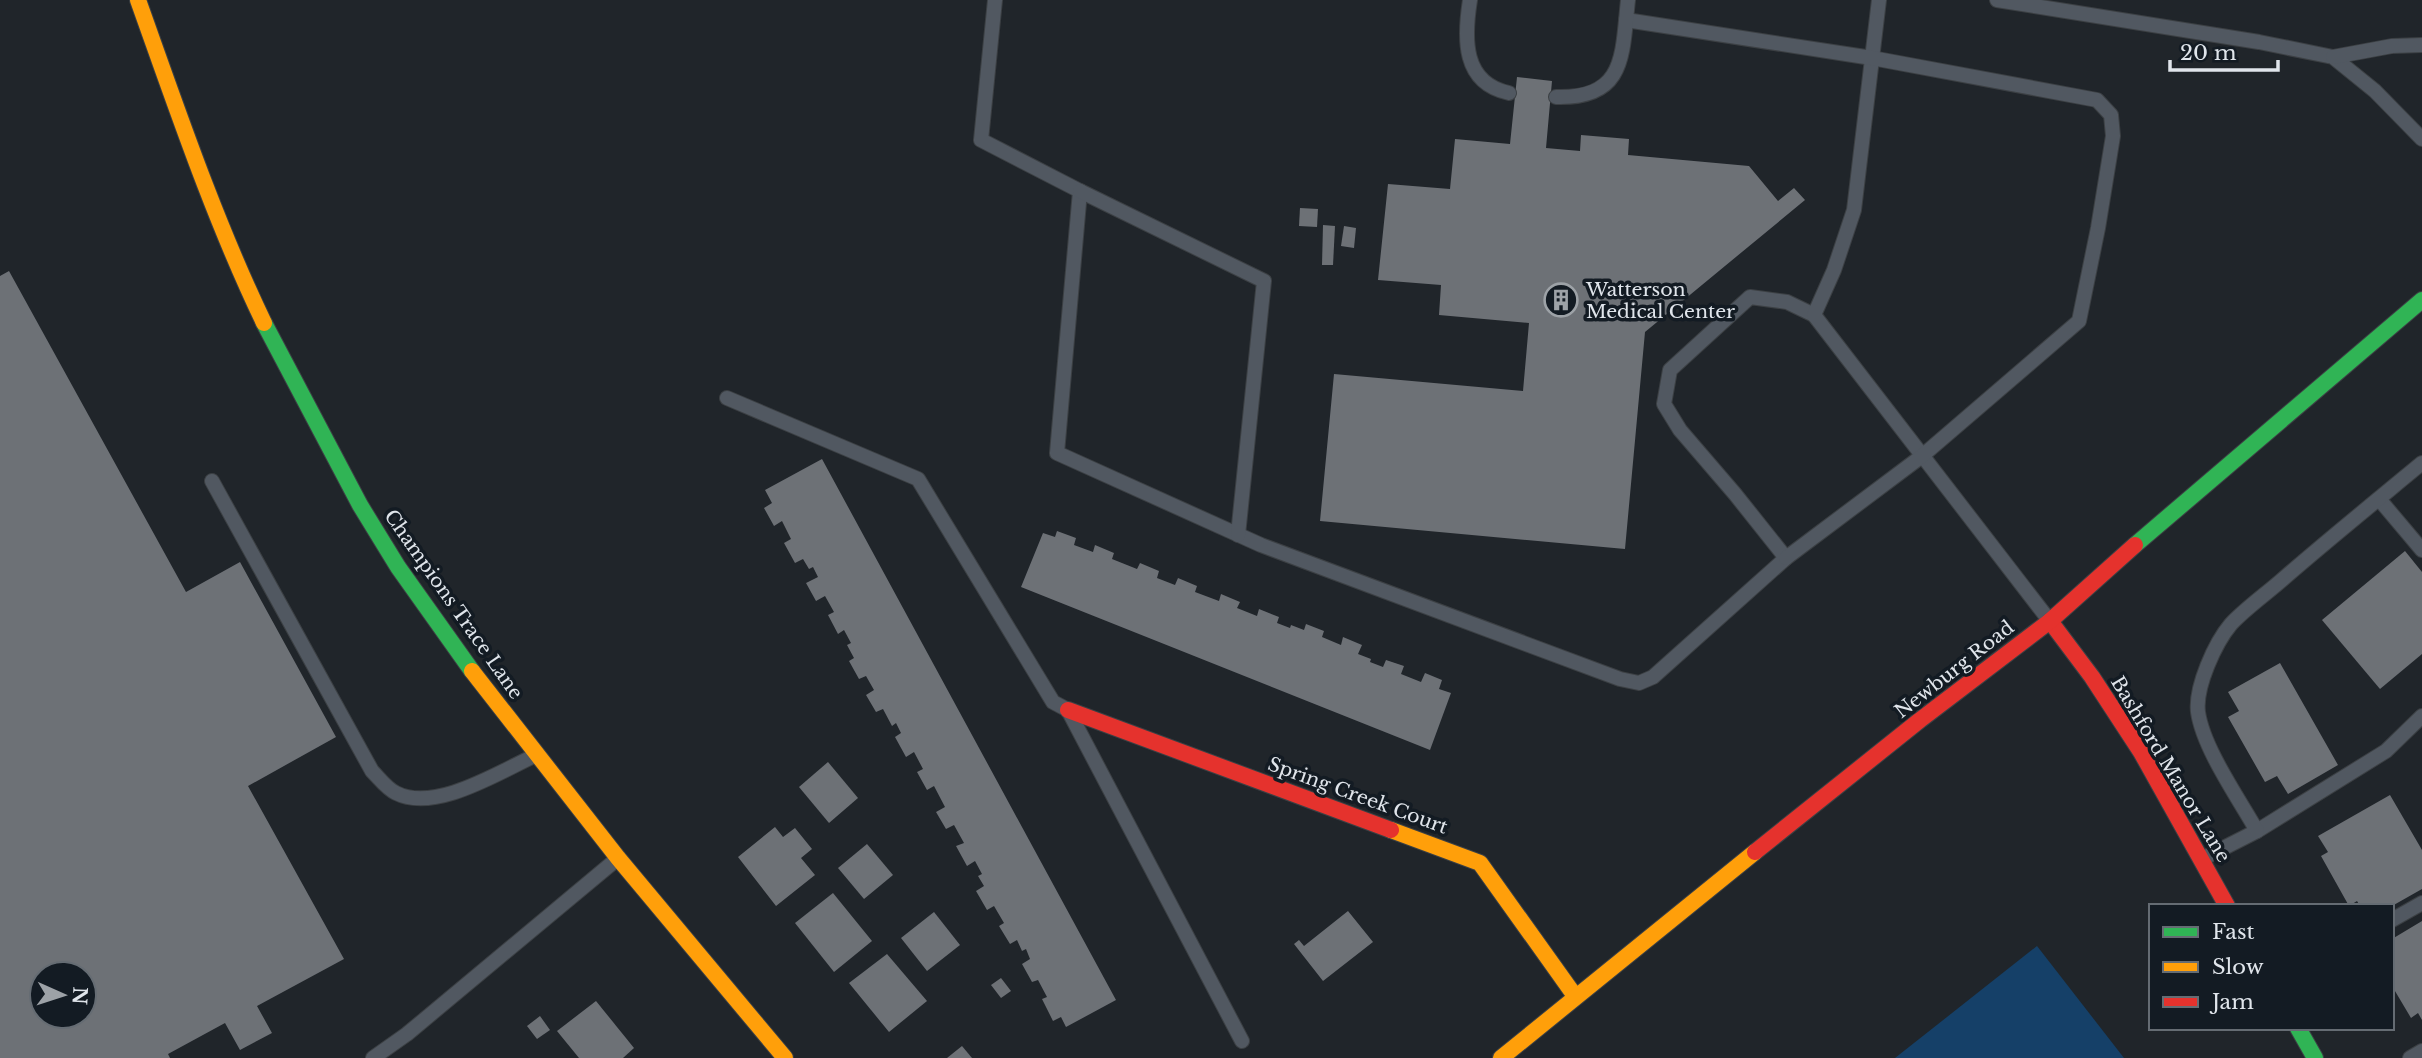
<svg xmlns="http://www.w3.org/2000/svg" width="2422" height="1058" font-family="'Libre Baskerville',serif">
<rect width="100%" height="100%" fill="#20252a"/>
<polygon fill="#154068" points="2037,946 2124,1058 1895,1058"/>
<g fill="#6d7176" fill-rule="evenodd">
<polygon points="1517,77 1552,81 1546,148 1580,151 1581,135 1629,139 1628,155 1749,166 1778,201 1794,188 1805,200 1645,332 1625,549 1320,521 1334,374 1523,391 1529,323 1439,315 1441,285 1378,280 1388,184 1450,189 1455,139 1510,144"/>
<polygon points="1300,208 1318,209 1317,227 1299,226"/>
<polygon points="1323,225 1335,226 1333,265 1322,265"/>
<polygon points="1344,226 1356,228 1354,248 1341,246"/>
<path d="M9,271L186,592L240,562L336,737L248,786L344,959L257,1006L272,1033L240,1050L225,1023L168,1054L170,1058H0V276ZM42,974H84V1016H42Z"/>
<polygon points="822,459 1116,1000 1066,1027 1061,1017 1053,1021 1042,999 1047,997 1038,980 1032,982 1022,964 1030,959 1026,949 1022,951 1017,940 1010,944 999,926 1004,923 994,906 987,910 976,891 984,886 978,876 982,874 975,861 967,866 956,846 964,843 954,825 946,829 936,812 945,807 934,786 927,790 917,772 923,769 914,752 906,757 895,737 901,733 896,723 892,726 883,709 876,712 866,695 874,690 866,676 859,679 849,661 854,658 847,645 851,643 844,630 838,634 828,615 834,612 825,596 816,601 806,583 818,577 813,567 809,569 803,559 795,563 784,543 791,539 782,521 774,526 764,508 772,503 765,490"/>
<polygon points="1057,531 1076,538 1074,545 1093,552 1095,545 1114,553 1112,559 1137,569 1140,563 1159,571 1157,578 1175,585 1178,578 1197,586 1195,592 1219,601 1221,594 1240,602 1237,608 1257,616 1259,609 1279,617 1277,623 1290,628 1291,625 1304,630 1306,624 1324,631 1322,637 1341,645 1343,637 1362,645 1358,654 1371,659 1370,662 1383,667 1386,660 1404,666 1401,674 1421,682 1425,673 1442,680 1439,689 1451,693 1430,750 1021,587 1043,533 1055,537"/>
<polygon points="2405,551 2422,572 2422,654 2380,689 2322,620"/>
<polygon points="2280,663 2338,765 2288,794 2277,776 2265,782 2228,717 2239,711 2228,692"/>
<polygon points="828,762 858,798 829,823 799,787"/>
<polygon points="2390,795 2422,850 2422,889 2392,906 2360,906 2357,901 2349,906 2321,856 2328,852 2318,836"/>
<polygon points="775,827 783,837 795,828 812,849 801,858 815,875 776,906 738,857"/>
<polygon points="867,844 893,875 864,899 838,868"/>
<polygon points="833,893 872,941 834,972 795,923"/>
<polygon points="1348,911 1373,942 1323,981 1294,944 1299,940 1304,946"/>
<polygon points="934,912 960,945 927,971 901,938"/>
<polygon points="2422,921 2422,1020 2418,1013 2411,1018 2392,986 2392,939"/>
<polygon points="887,954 927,1001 889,1032 849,983"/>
<polygon points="1001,978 1011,991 1001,998 991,985"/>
<polygon points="596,1001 634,1048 623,1058 579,1058 557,1031"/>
<polygon points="540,1016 550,1030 537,1039 527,1026"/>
<polygon points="962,1046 972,1058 947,1058"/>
</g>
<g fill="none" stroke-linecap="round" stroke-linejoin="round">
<defs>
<g id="lane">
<polyline points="995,0 981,140 1080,191 1057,453 1261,545 1620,679 1639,683 1653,677 1786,558 1735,494 1680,430 1664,404 1670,370 1750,297 1787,302 1814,315"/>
<path d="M1470,0C1464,38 1462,83 1509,93"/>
<polyline points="1879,0 1854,210 1834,270 1814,315 2049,620"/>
<polyline points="1997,0 2259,42 2333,57 2375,91 2422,139"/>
<polyline points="1626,20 1872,58 2097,100 2111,115 2113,136 2098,228 2079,321 1922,456 1786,558"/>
<polyline points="2333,57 2392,46 2422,45"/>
<path d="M1556,97C1626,99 1622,55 1628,0"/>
<polyline points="1080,191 1264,281 1238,535"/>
<polyline points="727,398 918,479 1053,702 1068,710 1242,1041"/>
<path d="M212,481L372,771C379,778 387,789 396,793C435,813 499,772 536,755"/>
<polyline points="2379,499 2422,550"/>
<polyline points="2257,831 2386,751 2422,716"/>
<path d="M2202,859L2257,831C2239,799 2203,748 2198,712C2195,687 2215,643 2231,624C2246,608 2266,594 2283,579C2329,539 2376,501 2422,463"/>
<polyline points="2392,920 2422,903"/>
<polyline points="373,1058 407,1034 617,859"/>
<polyline points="2410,1058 2422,1051"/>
</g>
<g id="fast">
<polyline points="264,323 360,505 398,567 472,671"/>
<polyline points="2135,545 2422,300"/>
<polyline points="2298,1028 2315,1058"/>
</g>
<g id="slow">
<path d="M138,0C177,109 214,219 264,323"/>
<polyline points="472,671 618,858 785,1058"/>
<polyline points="1391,830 1480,863 1575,996"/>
<polyline points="1501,1058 1755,852"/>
</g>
<g id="jam">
<polyline points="2050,621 2092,677 2141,752 2227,906"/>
<polyline points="1068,710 1391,830"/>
<polyline points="1755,852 1920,720 2050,621 2135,545"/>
</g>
</defs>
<use href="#lane" stroke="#3c4044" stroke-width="16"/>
<use href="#fast" stroke="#3c4044" stroke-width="18"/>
<use href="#slow" stroke="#3c4044" stroke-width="18"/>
<use href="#jam" stroke="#3c4044" stroke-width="18"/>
<use href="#lane" stroke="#515861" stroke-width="14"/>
<use href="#fast" stroke="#30b455" stroke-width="16"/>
<use href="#slow" stroke="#ff9f0a" stroke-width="16"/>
<use href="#jam" stroke="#e5322d" stroke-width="16"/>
</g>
<defs>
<symbol id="building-ring" viewBox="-11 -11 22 22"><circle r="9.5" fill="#131b23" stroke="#9da2a7" stroke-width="1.5"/><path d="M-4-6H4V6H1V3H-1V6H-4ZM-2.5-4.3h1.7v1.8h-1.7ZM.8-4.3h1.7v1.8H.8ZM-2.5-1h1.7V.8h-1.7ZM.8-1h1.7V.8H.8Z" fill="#9da2a7"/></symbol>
</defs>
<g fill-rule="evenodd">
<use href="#building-ring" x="1542" y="281" width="38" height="38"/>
</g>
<g text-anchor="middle" stroke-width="7" stroke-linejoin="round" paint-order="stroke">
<g font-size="19" fill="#e0e5eb" stroke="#131b23" text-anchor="start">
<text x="1586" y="296">Watterson<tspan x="1586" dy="22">Medical Center</tspan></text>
</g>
<g font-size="19" fill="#e0e5eb" stroke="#131b23">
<text transform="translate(454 604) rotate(55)" y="7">Champions Trace Lane</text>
<text transform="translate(1954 669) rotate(-38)" y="7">Newburg Road</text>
<text transform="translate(2171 769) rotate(59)" y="7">Bashford Manor Lane</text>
<text transform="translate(1358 795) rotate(20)" y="7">Spring Creek Court</text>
</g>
</g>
<rect x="2149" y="904" width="245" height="126" fill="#131b23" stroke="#656c73" stroke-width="2"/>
<rect x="2163" y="927" width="35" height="10" fill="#30b455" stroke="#656c73" stroke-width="2"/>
<text x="2212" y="939" font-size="21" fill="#e0e5eb">Fast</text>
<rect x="2163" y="962" width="35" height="10" fill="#ff9f0a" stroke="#656c73" stroke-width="2"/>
<text x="2212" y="974" font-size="21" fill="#e0e5eb">Slow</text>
<rect x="2163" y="997" width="35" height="10" fill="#e5322d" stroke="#656c73" stroke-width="2"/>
<text x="2212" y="1009" font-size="21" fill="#e0e5eb">Jam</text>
<g transform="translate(63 995) rotate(93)"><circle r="33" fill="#131b23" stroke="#656c73" stroke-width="2"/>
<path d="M0-5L12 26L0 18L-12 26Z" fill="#9da2a7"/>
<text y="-10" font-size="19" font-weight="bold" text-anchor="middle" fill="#e0e5eb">N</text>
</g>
<path d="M2170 60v10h108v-10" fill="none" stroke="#e0e5eb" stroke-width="3.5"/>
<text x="2180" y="60" font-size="21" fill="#e0e5eb" stroke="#131b23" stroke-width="5" paint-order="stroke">20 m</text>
</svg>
